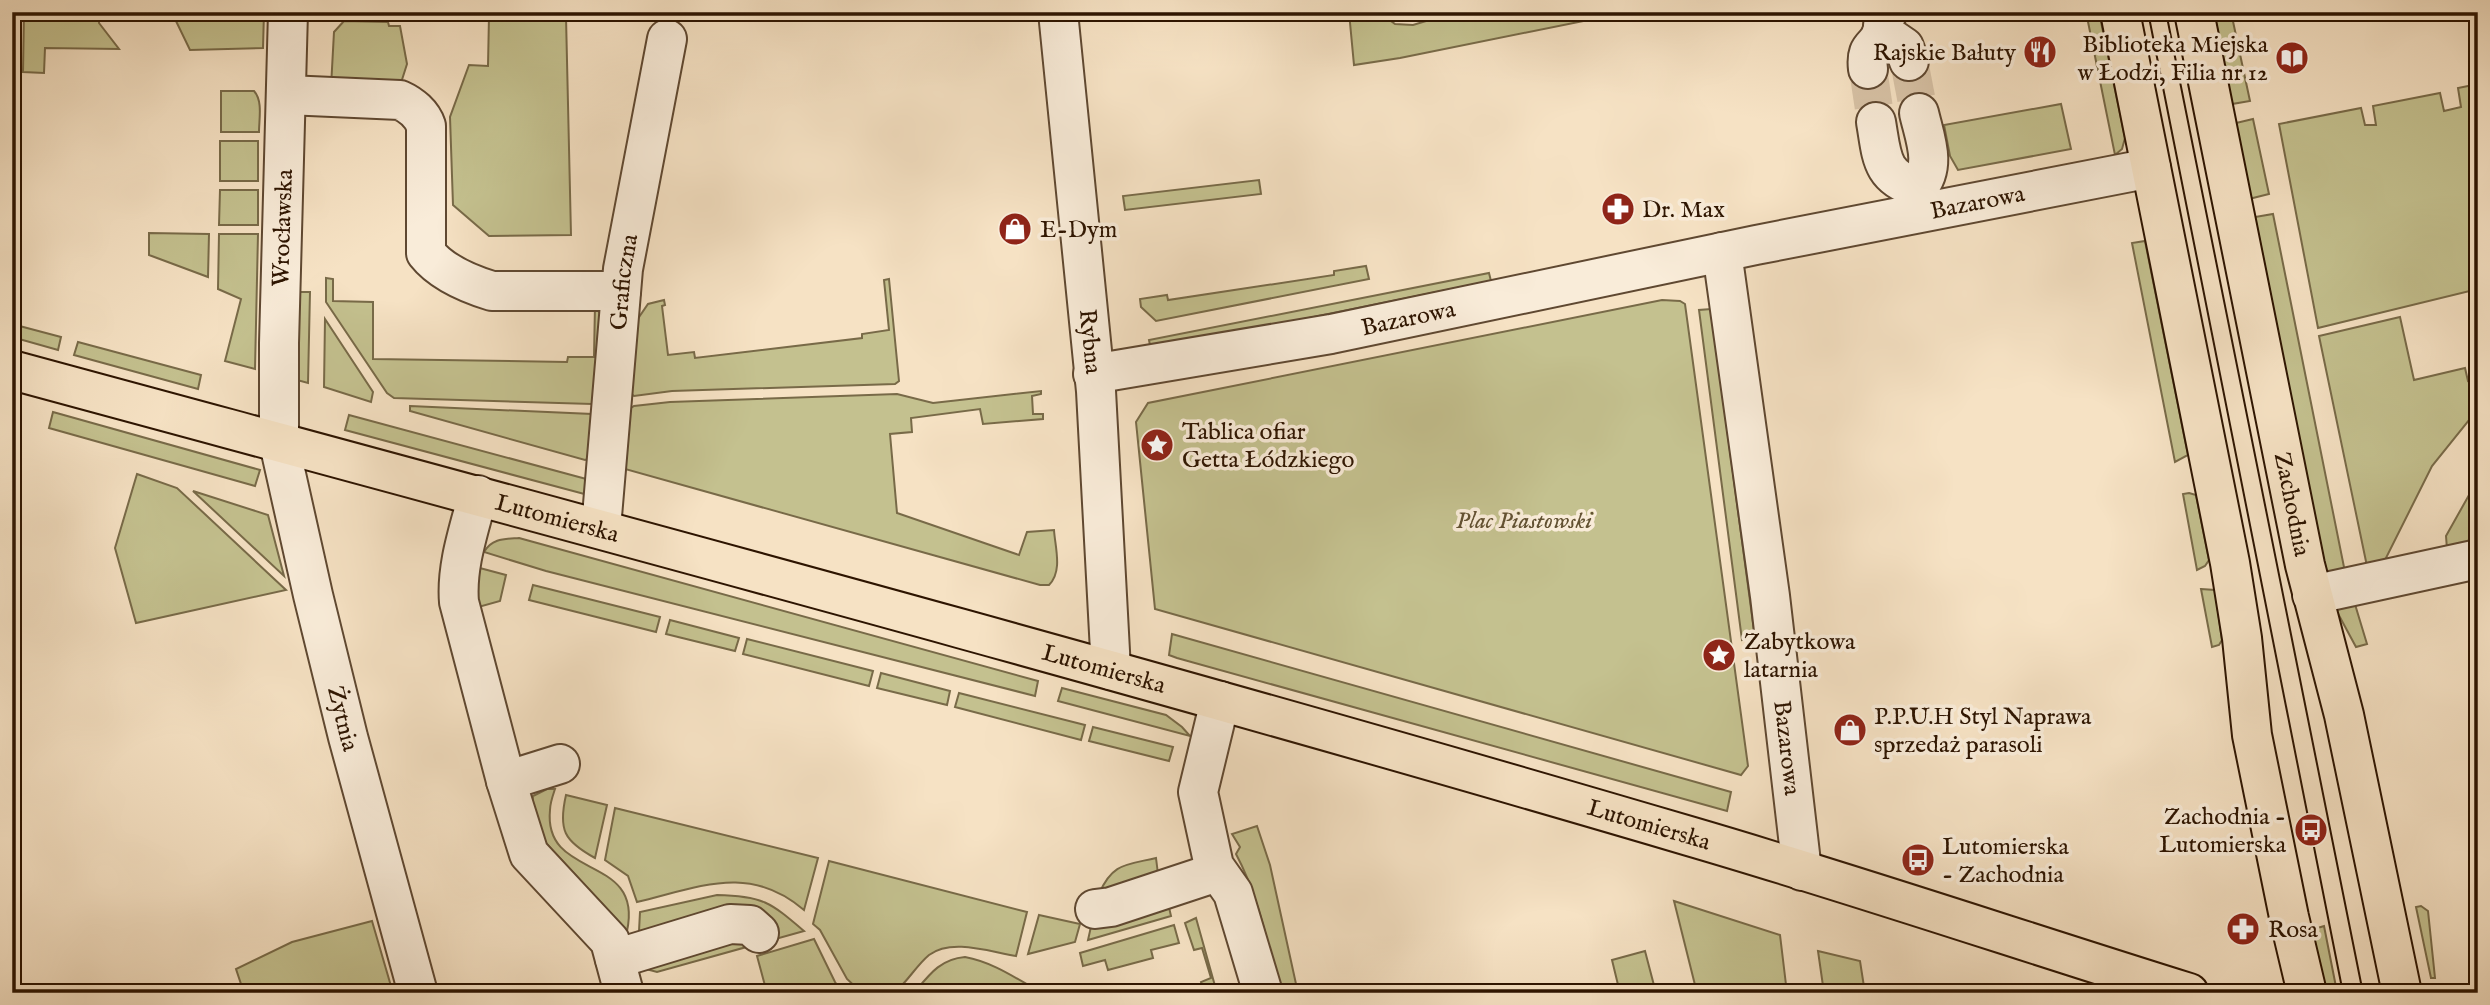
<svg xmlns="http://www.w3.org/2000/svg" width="2490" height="1005" font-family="'IM FELL English',serif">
<rect width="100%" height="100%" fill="#f6e2c4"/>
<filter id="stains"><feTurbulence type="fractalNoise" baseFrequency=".00286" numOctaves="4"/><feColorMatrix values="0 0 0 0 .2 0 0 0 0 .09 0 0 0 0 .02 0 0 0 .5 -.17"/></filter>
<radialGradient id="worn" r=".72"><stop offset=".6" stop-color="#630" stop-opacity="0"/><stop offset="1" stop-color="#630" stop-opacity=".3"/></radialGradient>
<g fill="#c4c18f" stroke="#786a48" stroke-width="2">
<polygon points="24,12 99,12 99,23 119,49 45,48 44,73 23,72"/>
<polygon points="175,12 264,12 263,48 190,50 175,19"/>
<polygon points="1349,12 1379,12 1395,24 1413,25 1446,15 1446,12 1628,12 1400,58 1354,65"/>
<polygon points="2086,12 2099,12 2125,138 2122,149 2115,155"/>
<polygon points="2214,12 2231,12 2250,101 2232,104"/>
<polygon points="489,16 566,17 571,235 489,236 453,205 450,117 469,65 488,66"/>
<polygon points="344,21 388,22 389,26 400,26 407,64 400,86 331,87 334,32"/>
<polygon points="2478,84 2478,289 2318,328 2279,124 2361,108 2365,125 2376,125 2373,106 2440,93 2444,111 2461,107 2458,88"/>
<path d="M221,91H254C263,101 259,119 259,132H221Z"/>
<polygon points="2061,104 2071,149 1958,170 1950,156 1944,125"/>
<polygon points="2253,119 2269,194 2249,199 2236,123"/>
<rect x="220" y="141" width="38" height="40"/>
<polygon points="1259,180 1261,194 1125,210 1123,196"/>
<polygon points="220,190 258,190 258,225 219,225"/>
<polygon points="2273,214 2346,577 2328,578 2318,534 2255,217"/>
<polygon points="149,233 209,234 208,277 149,255"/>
<polygon points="219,234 258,234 255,369 225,361 241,299 218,289"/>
<polygon points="2145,241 2188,455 2175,462 2132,243"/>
<polygon points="1366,266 1369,279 1156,321 1141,307 1140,299 1167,295 1168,300 1334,275 1334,271"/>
<polygon points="1489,273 1491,281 1151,350 1149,340"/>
<polygon points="326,278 333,279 333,301 373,302 373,359 567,362 568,357 594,357 595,305 604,320 592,404 394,398 387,393 326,302"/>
<polygon points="889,279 899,381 895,384 672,391 634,396 629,392 635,323 648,304 664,300 665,305 662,306 668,355 694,352 695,358 862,338 862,334 889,330 884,280"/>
<polygon points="299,292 310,292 308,383 297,380"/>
<polygon points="1662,300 1680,301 1685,304 1748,766 1741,775 1155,609 1136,422 1148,403"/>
<polygon points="1711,309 1755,638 1742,640 1699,310"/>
<polygon points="2400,317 2414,380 2465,368 2468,381 2478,379 2478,409 2432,466 2381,568 2368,571 2319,336"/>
<polygon points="325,319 373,392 371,402 324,387"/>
<polygon points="12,324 61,337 58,350 12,337"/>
<polygon points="78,342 201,375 198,389 74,355"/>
<path d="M1041,391V394L1032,396L1033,414H1043V419L983,424L980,409L911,418L912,432L890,434L897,513L1019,555L1027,532L1054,530C1055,547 1063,571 1049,585H1040L625,469L622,463L628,410L634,406L670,402L897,394L933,403Z"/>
<polygon points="410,406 592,414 591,458 585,460 410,411"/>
<polygon points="53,412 260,470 255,486 49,428"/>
<polygon points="349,415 590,480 588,495 345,430"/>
<polygon points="137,474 177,488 286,590 136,623 115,548"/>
<polygon points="2478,479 2478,543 2447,549 2446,536"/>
<polygon points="193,491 268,515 284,576"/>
<polygon points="2189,493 2196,495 2209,560 2205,566 2197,570 2183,494"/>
<path d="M519,538L1038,681L1035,696L546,571L484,552C492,538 505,539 519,538Z"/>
<polygon points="476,567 506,575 500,601 475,608"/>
<polygon points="533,585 660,617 656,632 529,600"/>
<polygon points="2201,589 2215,590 2222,640 2219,645 2212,647"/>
<polygon points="2354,601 2367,644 2356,647 2335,608"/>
<polygon points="670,620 739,638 735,651 666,634"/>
<polygon points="1172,634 1731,792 1727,811 1177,658 1169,655"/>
<polygon points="747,639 873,671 869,686 743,654"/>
<polygon points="881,673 950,691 947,705 877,688"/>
<polygon points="1062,688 1166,715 1182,727 1190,736 1058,701"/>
<polygon points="959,693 1085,725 1081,740 955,707"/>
<polygon points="1093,727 1173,747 1169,761 1089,741"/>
<path d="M547,789H555C553,795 550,803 550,810C543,881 644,853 627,931L545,842L532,805L533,796Z"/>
<path d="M566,795L607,805L595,858C564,841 558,830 566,795Z"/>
<path d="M615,808L818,858L804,910C749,863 700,887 637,902L628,876L605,860Z"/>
<path d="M1257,826L1270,865L1298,993H1281C1268,946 1259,897 1236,854L1240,847L1232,834Z"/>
<path d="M1156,858L1158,874L1099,894C1112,863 1126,865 1156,858Z"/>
<path d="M829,861L1027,912L1016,956C990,952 952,938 929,955C916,966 908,981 895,992L862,993L847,979L820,930L813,924Z"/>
<path d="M717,895C763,896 770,902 804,931L657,972L642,968L647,930L639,931L640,912Z"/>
<polygon points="1674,901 1780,935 1787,993 1697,993"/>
<polygon points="1168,903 1171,916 1088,940 1092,922"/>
<polygon points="2421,906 2428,911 2435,978 2431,978 2416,907"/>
<polygon points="1039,915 1080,924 1075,942 1028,954"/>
<polygon points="1196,918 1217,993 1204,993 1201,982 1211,978 1202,948 1194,950 1185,923"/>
<polygon points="372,921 393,993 244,993 236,969 292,942"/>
<polygon points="1174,925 1179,943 1151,950 1153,958 1108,970 1105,960 1083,966 1080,953"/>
<polygon points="2324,926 2337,992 2328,993 2324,988 2311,930"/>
<polygon points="814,939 835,982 843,993 767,993 757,956"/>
<polygon points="1645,951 1656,993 1620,993 1612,960"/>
<polygon points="1818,951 1860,961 1865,993 1824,993"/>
<path d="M965,957C992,962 1014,977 1037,990L1027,993H914C929,975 940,959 965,957Z"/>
</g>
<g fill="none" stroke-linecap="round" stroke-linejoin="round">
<g stroke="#d8c3a7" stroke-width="38" stroke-dasharray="38 19" stroke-linecap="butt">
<polyline points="1909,61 1919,113"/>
<polyline points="1868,69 1876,122"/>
</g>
<defs>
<g id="minor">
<path id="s1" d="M288,12L279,343V443L313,595L348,737L418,993"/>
<path id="s2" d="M1058,12L1096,391L1111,670"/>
<polyline points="1882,32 1904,47 1909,61"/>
<path d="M1868,69C1865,44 1877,49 1882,33C1885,23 1880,22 1888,12"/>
<path d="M287,95L400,100C411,105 422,114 426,126V253C441,272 469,284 492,291H621"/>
<path d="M1876,122C1882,156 1880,177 1918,188"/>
<path d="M1918,188C1937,166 1925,139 1919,113"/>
<path id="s3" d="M1722,252L1770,596L1802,871"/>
<path id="s4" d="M1093,374L1331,334L1756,245L2151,168"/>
<path d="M478,495C469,530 456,566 459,602L506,781L529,854L610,941L624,993"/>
<path id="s5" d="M601,528L623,269L667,39"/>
<polyline points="2312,595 2478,559"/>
<polyline points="1220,701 1198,792 1214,866 1233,893 1263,993"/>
<polyline points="506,781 560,764"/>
<polyline points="1095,909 1111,907 1217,872"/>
<polyline points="615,959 730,924 750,925 759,933"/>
</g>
<g id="major">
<polyline points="2120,12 2230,563 2242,638 2252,735 2289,917 2307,993"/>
<path id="s6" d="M2194,12L2305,565L2344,715L2402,993"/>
<path id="s7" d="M12,370C572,522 1133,672 1689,836C1857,885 2022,941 2189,993"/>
</g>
</defs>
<use href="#minor" stroke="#5f4831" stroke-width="42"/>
<use href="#major" stroke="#2d1400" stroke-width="42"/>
<use href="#minor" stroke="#f9ecd9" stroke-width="38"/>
<use href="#major" stroke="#f6e2c4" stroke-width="38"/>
<g stroke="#2d1400" stroke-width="2">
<polyline points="2148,12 2343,993"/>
<polyline points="2166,12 2363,993"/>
</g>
</g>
<defs>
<symbol id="restaurant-disc" viewBox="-11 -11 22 22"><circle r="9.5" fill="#8f2418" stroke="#f9ecd9"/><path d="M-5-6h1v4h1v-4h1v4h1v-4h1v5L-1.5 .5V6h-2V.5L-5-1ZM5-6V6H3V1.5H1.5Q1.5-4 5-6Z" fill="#fff"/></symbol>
<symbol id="library-disc" viewBox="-11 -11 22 22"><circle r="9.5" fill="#8f2418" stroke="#f9ecd9"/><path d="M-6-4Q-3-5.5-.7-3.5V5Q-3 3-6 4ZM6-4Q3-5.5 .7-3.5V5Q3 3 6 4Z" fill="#fff"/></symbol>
<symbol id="pharmacy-disc" viewBox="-11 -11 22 22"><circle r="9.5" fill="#8f2418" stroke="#f9ecd9"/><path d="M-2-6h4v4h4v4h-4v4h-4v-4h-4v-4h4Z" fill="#fff"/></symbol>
<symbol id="shop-disc" viewBox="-11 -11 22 22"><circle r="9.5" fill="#8f2418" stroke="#f9ecd9"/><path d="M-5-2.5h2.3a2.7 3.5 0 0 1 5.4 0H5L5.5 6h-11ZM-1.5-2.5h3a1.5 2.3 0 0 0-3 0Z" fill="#fff"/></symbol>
<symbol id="sight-disc" viewBox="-11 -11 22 22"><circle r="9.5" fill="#8f2418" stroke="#f9ecd9"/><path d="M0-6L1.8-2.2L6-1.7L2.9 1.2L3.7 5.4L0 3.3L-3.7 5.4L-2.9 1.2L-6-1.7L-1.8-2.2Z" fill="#fff"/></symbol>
<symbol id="bus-disc" viewBox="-11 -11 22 22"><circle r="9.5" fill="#8f2418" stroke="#f9ecd9"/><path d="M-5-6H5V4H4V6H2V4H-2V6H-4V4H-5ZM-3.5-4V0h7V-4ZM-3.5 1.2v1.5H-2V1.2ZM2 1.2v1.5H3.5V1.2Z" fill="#fff"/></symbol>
</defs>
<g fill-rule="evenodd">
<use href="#restaurant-disc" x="2021" y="33" width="38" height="38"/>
<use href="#library-disc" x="2273" y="39" width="38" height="38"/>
<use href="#pharmacy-disc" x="1599" y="190" width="38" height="38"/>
<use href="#shop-disc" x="996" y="210" width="38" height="38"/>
<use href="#sight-disc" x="1138" y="426" width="38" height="38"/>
<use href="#sight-disc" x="1700" y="636" width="38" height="38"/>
<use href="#shop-disc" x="1831" y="711" width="38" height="38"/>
<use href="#bus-disc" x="2292" y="811" width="38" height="38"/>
<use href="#bus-disc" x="1899" y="841" width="38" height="38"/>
<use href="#pharmacy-disc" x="2224" y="910" width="38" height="38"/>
</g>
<g text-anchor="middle" stroke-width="7" stroke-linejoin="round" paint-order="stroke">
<g font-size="24" fill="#2d1400" stroke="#f9ecd9" text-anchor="start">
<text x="2268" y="52" text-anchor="end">Biblioteka Miejska<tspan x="2268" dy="28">w Łodzi, Filia nr 12</tspan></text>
<text x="2016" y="60" text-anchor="end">Rajskie Bałuty</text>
<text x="1642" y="217">Dr. Max</text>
<text x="1040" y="237">E-Dym</text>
<text x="1182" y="439">Tablica ofiar<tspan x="1182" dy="28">Getta Łódzkiego</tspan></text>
<text x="1744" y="649">Zabytkowa<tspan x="1744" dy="28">latarnia</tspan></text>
<text x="1874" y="724">P.P.U.H Styl Naprawa<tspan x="1874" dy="28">sprzedaż parasoli</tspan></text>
<text x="2286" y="824" text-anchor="end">Zachodnia -<tspan x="2286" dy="28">Lutomierska</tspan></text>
<text x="1942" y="854">Lutomierska<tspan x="1942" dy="28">- Zachodnia</tspan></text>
<text x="2268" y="937">Rosa</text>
</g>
<g font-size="24" fill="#2d1400" stroke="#f9ecd9">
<text dy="8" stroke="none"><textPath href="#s4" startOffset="901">Bazarowa</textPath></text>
<text transform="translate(282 228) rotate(-88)" y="8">Wrocławska</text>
<text dy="8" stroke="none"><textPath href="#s5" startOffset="247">Graficzna</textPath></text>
<text dy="8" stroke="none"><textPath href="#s4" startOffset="320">Bazarowa</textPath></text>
<text dy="8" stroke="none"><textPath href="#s2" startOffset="331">Rybna</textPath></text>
<text dy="8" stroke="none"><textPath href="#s6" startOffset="502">Zachodnia</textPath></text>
<text dy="8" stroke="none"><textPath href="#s7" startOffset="565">Lutomierska</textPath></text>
<text dy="8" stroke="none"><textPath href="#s7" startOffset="1132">Lutomierska</textPath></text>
<text dy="8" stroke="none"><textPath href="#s1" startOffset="714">Żytnia</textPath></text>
<text dy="8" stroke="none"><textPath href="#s3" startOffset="500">Bazarowa</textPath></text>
<text dy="8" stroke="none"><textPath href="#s7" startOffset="1699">Lutomierska</textPath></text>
</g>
<g font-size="24" font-style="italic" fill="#625132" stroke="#f9ecd9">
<text x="1524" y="528">Plac Piastowski</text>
</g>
</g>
<rect width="2490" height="1005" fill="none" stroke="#f6e2c4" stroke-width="42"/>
<rect x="14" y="14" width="2462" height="977" fill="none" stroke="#2d1400" stroke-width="3.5"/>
<rect x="21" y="21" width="2448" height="963" fill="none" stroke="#2d1400" stroke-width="2"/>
<rect width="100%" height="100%" filter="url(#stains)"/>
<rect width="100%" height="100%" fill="url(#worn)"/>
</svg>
